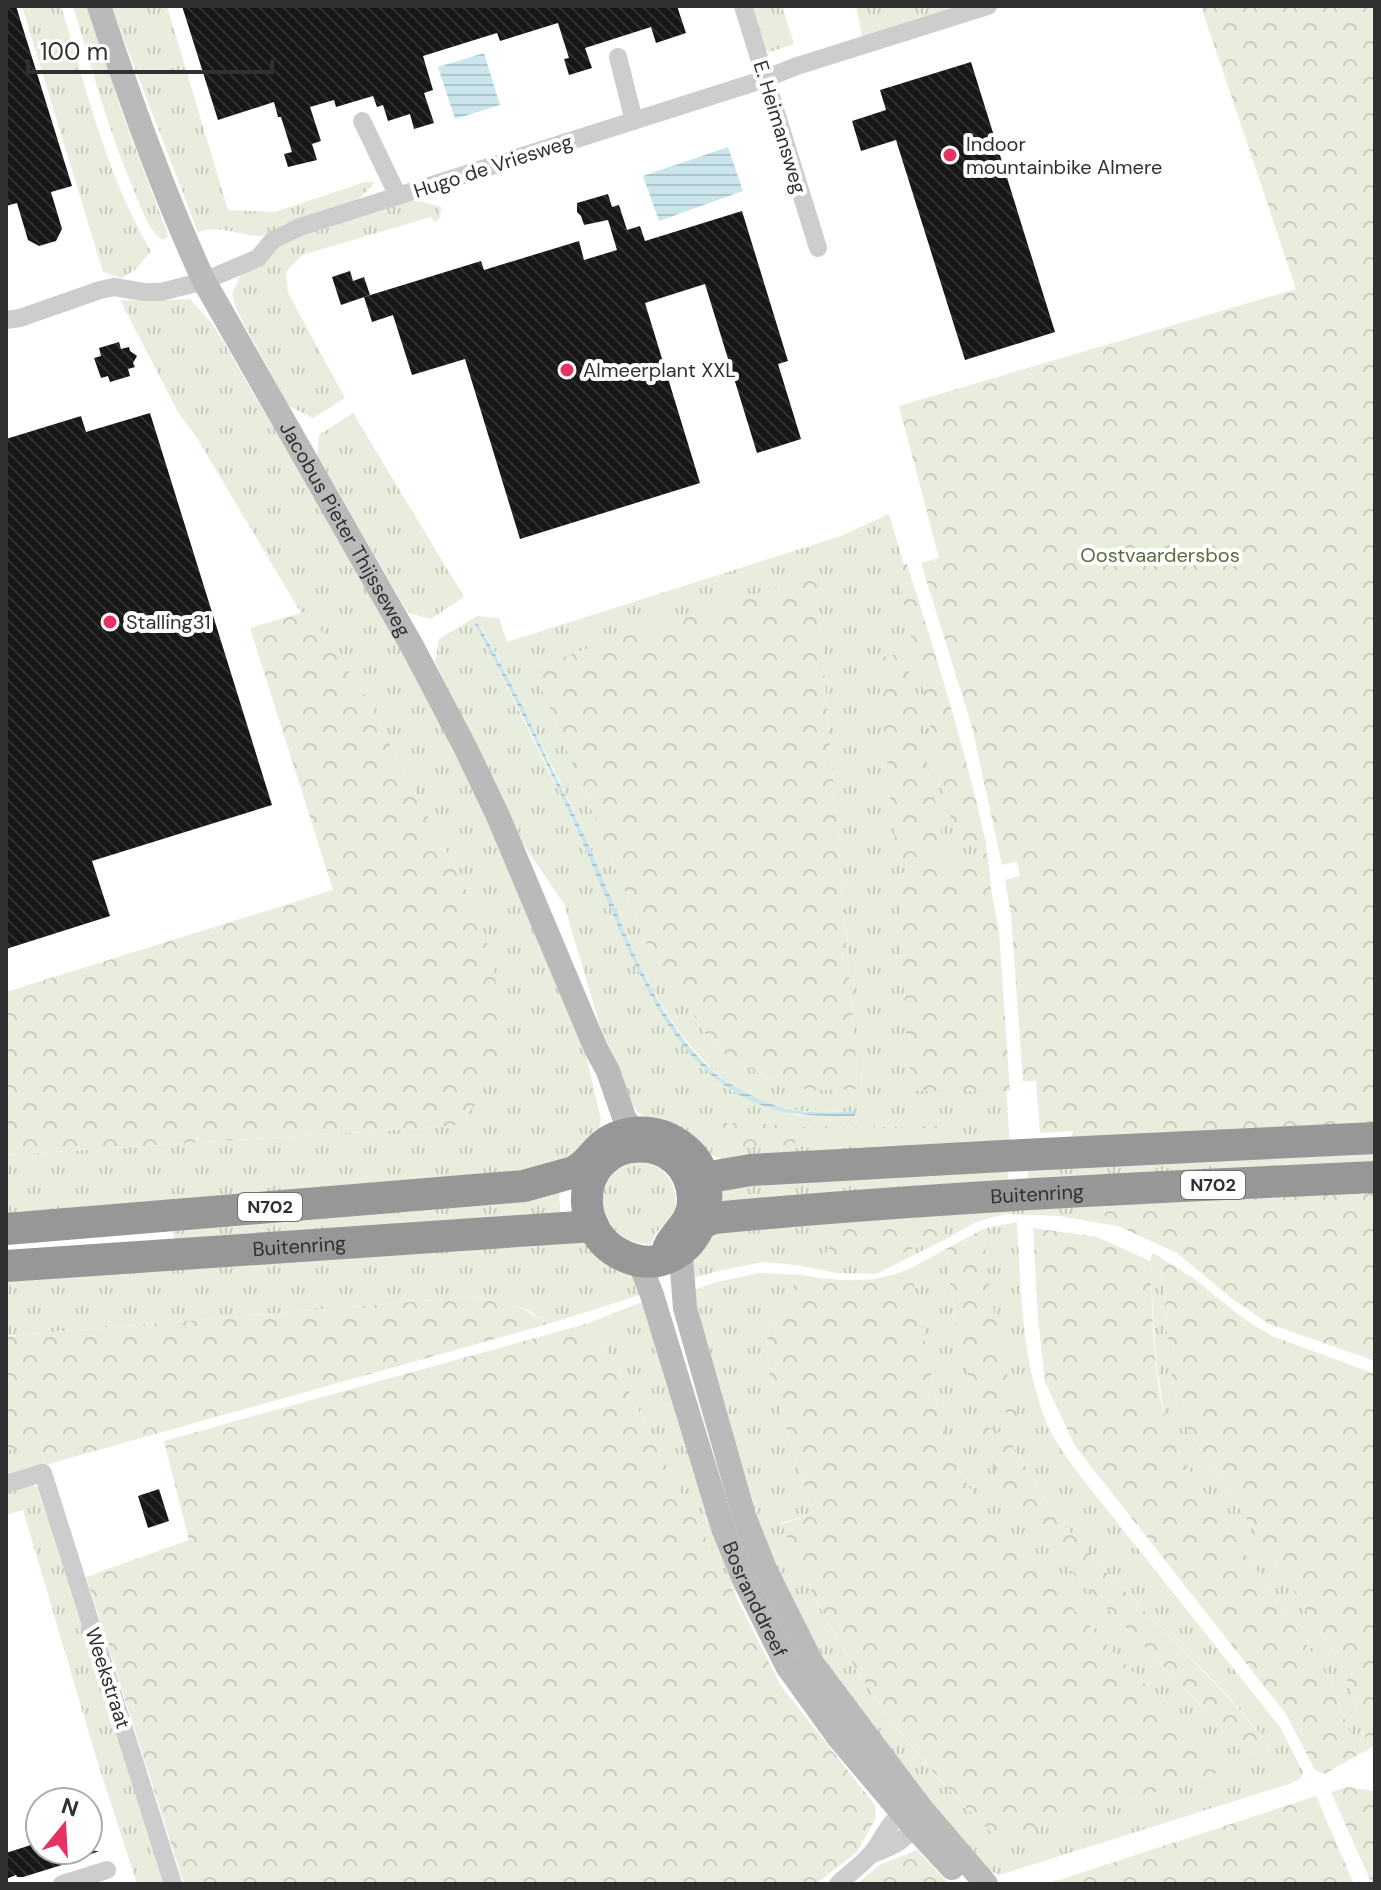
<svg xmlns="http://www.w3.org/2000/svg" width="1381" height="1890" font-family="'DM Sans',sans-serif">
<defs>
<pattern id="grass-tufts" width="24" height="20" patternUnits="userSpaceOnUse" patternTransform="scale(2)"><rect width="24" height="20" fill="#e9eddd"/><path d="M3 7l-1-3M5 7V3M7 7l1-3M15 17l-1-3M17 17v-4M19 17l1-3" fill="none" stroke="#c8ccbe"/></pattern>
<pattern id="forest-crowns" width="20" height="18" patternUnits="userSpaceOnUse" patternTransform="scale(2)"><rect width="20" height="18" fill="#e9eddd"/><path d="M2 6a3 3 0 1 1 6 0M12 15a3 3 0 1 1 6 0" fill="none" stroke="#c8ccbe"/></pattern>
<pattern id="water-rules" width="6" height="5" patternUnits="userSpaceOnUse" patternTransform="scale(2)"><rect width="6" height="5" fill="#cae6ec"/><path d="M0 2.5h6" fill="none" stroke="#aec6cb"/></pattern>
<pattern id="building-back-hatch" width="6" height="6" patternUnits="userSpaceOnUse" patternTransform="scale(2)"><rect width="6" height="6" fill="#171717"/><path d="M-1 5l2 2M0 0l6 6M5-1l2 2" fill="none" stroke="#303030"/></pattern>
</defs>
<rect width="100%" height="100%" fill="#fff"/>
<g fill="url(#grass-tufts)" fill-rule="evenodd">
<path d="M22,6H61C86,87 107,178 151,251L136,269L122,278L103,272Z"/>
<path d="M73,6H88L122,113L167,232L168,237L163,240C148,231 142,209 135,193C109,133 92,69 73,6Z"/>
<path d="M111,6H167L228,210L275,212L365,182H375L356,202L282,225C267,244 245,233 225,230C216,228 207,229 198,232Z"/>
<polygon points="749,6 782,6 794,44 770,52 762,47"/>
<polygon points="856,6 973,6 863,40"/>
<polygon points="413,199 441,207 440,217 435,222 431,217 302,255 286,272 288,293 345,398 313,418 289,406 237,311 232,294 240,276 282,244 299,235"/>
<polygon points="190,299 214,326 413,667 507,862 585,1051 601,1119 599,1129 582,1154 535,1173 6,1215 6,1155 454,1126 476,909 364,694 308,612 301,613 197,438 178,412 120,300 149,301"/>
<polygon points="353,413 464,597 431,619 408,613 317,455 319,435"/>
<path d="M889,514L986,843L996,932L1010,1146L795,1158L721,1159L699,1150L637,1112L625,1091L602,1033L564,904L523,844L435,662L439,639L477,616L499,618L507,642L841,536ZM816,575L857,1070L856,1089L769,1079L737,1061L718,1046L703,1029L647,945L533,667ZM477,622C494,647 507,676 520,703C546,753 572,805 594,857C623,924 646,995 695,1051C704,1061 714,1073 725,1081C771,1111 800,1114 853,1111L800,1116L732,1091L699,1064L669,1026L643,982L564,802L476,624Z"/>
<polygon points="1375,1145 1375,1164 1028,1180 1028,1161"/>
<path d="M639,1162C658,1164 672,1174 675,1194C676,1199 677,1207 675,1213C671,1222 662,1225 657,1232C655,1236 653,1240 651,1244C593,1244 586,1168 639,1162Z"/>
<polygon points="1007,1162 1009,1185 718,1210 714,1181"/>
<polygon points="559,1193 561,1220 394,1234 301,1230 174,1241 173,1222"/>
<polygon points="1104,1199 1105,1224 1059,1216 1005,1214 976,1222 946,1239 876,1274 837,1273 796,1265 764,1262 722,1270 689,1279 688,1266 713,1230"/>
<path d="M1017,1222C1021,1288 1021,1356 1045,1419C1053,1440 1068,1459 1081,1477L1280,1727L1303,1772L1300,1779L1289,1784L999,1875L980,1866L821,1665L754,1530L691,1291L716,1282L760,1273L802,1275L783,1298L770,1325L766,1344L769,1373L813,1513L782,1523C798,1559 812,1596 832,1630C877,1708 934,1781 1001,1841L1021,1832L1211,1775L1219,1768L1000,1529C986,1512 971,1494 961,1474C943,1441 937,1402 929,1366C922,1334 914,1301 911,1268L946,1249L954,1314L972,1387L1017,1417L1004,1369L987,1274L983,1229ZM1006,1435L1053,1513L1114,1580L1229,1697L1268,1744L1269,1749L1246,1756L1193,1697L1036,1535L1022,1514Z"/>
<polygon points="581,1237 630,1272 643,1294 548,1324 528,1310 481,1296 6,1336 6,1278"/>
<path d="M1152,1253L1161,1257C1166,1311 1167,1363 1179,1415L1343,1667L1369,1749L1358,1755L1330,1680L1176,1450L1166,1427L1156,1360L1150,1261Z"/>
<polygon points="647,1300 692,1469 737,1598 657,1448 612,1358 589,1323"/>
<polygon points="40,1440 45,1465 6,1475 6,1451"/>
<polygon points="28,1483 40,1488 166,1884 137,1884 96,1757 23,1510 6,1515 6,1486"/>
</g>
<g fill="url(#forest-crowns)">
<polygon points="1201,6 1375,6 1375,1126 1071,1138 1073,1131 1040,1133 1036,1081 1023,1081 1011,916 1005,880 1020,876 1017,861 1002,865 972,727 921,563 939,558 899,406 1296,289"/>
<path d="M907,564C936,656 965,748 986,843L957,847L896,566Z"/>
<polygon points="816,574 857,1070 856,1089 814,1090 789,1087 770,1079 737,1061 718,1046 703,1029 647,945 533,667"/>
<polygon points="308,611 364,694 476,909 494,967 503,1050 478,1103 454,1126 6,1155 6,992 333,890 250,628"/>
<polygon points="905,653 944,845 942,852 897,861 877,658"/>
<polygon points="987,853 991,889 999,931 1010,1091 912,1091 906,1027 898,880 901,873"/>
<polygon points="715,1123 746,1123 822,1128 947,1126 951,1136 823,1136 772,1148 729,1145 704,1132"/>
<polygon points="1375,1186 1375,1361 1269,1324 1230,1297 1177,1253 1118,1226 1105,1224 1104,1199"/>
<path d="M939,1219L945,1232C922,1243 898,1258 873,1262C857,1265 838,1262 821,1260L844,1225Z"/>
<path d="M1033,1228L1097,1237L1150,1261C1154,1323 1151,1392 1176,1450L1330,1680L1358,1755L1324,1774L1315,1770L1286,1714L1075,1446L1045,1382L1038,1318Z"/>
<path d="M983,1229C989,1293 1001,1356 1018,1417L977,1400C957,1352 952,1300 946,1249Z"/>
<path d="M1161,1258L1193,1278L1244,1319L1272,1336L1375,1374V1745L1369,1749L1343,1667L1179,1415C1167,1363 1166,1311 1161,1258Z"/>
<path d="M911,1268L936,1400L949,1447L960,1473L977,1499L1000,1529L1102,1640L1218,1759L1219,1768L1211,1775L1022,1832L1001,1842C906,1753 828,1644 782,1524L813,1513L769,1373L766,1344L770,1325L783,1298L802,1275C839,1282 876,1284 911,1268Z"/>
<path d="M481,1296C507,1301 526,1309 548,1324L45,1465L40,1441L6,1451V1336Z"/>
<polygon points="589,1323 612,1358 657,1448 710,1546 781,1686 875,1805 876,1818 857,1852 816,1884 184,1884 86,1577 189,1540 164,1441"/>
<polygon points="972,1421 1006,1435 1053,1513 1114,1580 1228,1697 1268,1744 1269,1749 1246,1756 1193,1697 1036,1535 1005,1491"/>
<polygon points="1347,1787 1375,1791 1375,1884 1372,1884 1331,1792"/>
<polygon points="1316,1796 1354,1884 1047,1884"/>
<polygon points="917,1850 949,1884 857,1884 879,1865"/>
</g>
<g fill="url(#water-rules)">
<polygon points="484,53 500,105 455,119 438,67"/>
<polygon points="728,147 743,191 659,221 643,176"/>
<path d="M477,622C504,667 527,715 549,762C564,793 580,824 593,855C627,932 654,1024 722,1079C728,1083 736,1087 743,1091C782,1113 809,1114 853,1111L855,1116C809,1116 774,1117 733,1091C677,1056 648,994 622,936C603,892 585,847 564,802C537,742 506,683 475,624Z"/>
</g>
<g fill="url(#building-back-hatch)">
<polygon points="6,6 16,6 72,186 51,192 62,229 56,241 39,246 28,240 17,203 6,206"/>
<polygon points="182,6 677,6 686,33 656,43 651,27 585,48 592,68 569,75 564,59 569,58 558,23 500,41 497,33 423,56 433,90 424,93 434,123 414,129 410,114 388,121 383,105 377,107 373,96 336,107 334,100 310,107 321,141 312,144 317,160 288,167 284,154 292,152 281,117 278,117 274,102 218,120"/>
<polygon points="971,62 1055,332 965,360 896,140 861,151 852,121 886,110 880,90"/>
<polygon points="608,194 612,207 619,205 627,230 640,226 645,241 742,211 788,361 778,364 801,439 757,453 705,284 645,303 700,483 520,539 465,359 412,375 393,315 372,322 364,297 481,261 484,270 579,241 584,260 617,250 608,220 584,225 581,216 577,212 577,203"/>
<polygon points="350,271 353,281 364,277 370,295 341,305 332,277"/>
<polygon points="119,342 121,349 129,347 130,351 137,356 133,363 135,367 128,369 130,376 110,382 108,376 101,378 94,358 101,356 99,348"/>
<polygon points="150,413 272,805 92,861 110,916 6,949 6,439 81,416 86,432"/>
<polygon points="159,1489 169,1521 148,1528 138,1496"/>
<polygon points="40,1842 40,1850 99,1851 65,1864 23,1877 17,1877 16,1875 6,1879 6,1853"/>
</g>
<g fill="none" stroke-linecap="round" stroke-linejoin="round">
<g stroke="#cdcdcd" stroke-width="18">
<polyline points="743,6 818,248"/>
<polyline points="618,57 634,121"/>
<polyline points="362,121 398,196"/>
<polyline points="6,320 20,318 100,290 114,287 144,292 161,292 204,281 258,258 273,240 300,227 765,79 794,67 988,6"/>
<polyline points="6,1484 43,1473 173,1884"/>
<path d="M870,1855C891,1847 909,1841 917,1818"/>
<polyline points="62,1884 107,1870"/>
<path d="M838,1884C848,1874 862,1865 871,1854C886,1836 889,1815 914,1810"/>
</g>
<g stroke="#bababa" stroke-width="24">
<path id="s1" d="M99,6C130,99 163,192 204,281L412,646L465,747L498,816L596,1049L608,1071L625,1120L631,1126L640,1132"/>
<polyline points="683,1248 681,1257 685,1308 744,1516 765,1569 812,1663 921,1808 986,1884"/>
<path id="s2" d="M639,1261L652,1295L723,1528L744,1580L787,1666L838,1737L914,1827L952,1868"/>
</g>
<g stroke="#979797" stroke-width="32">
<polyline points="685,1171 695,1176 704,1178 751,1170 1003,1156 1375,1138"/>
<path id="s3" d="M701,1223L714,1218C934,1197 1154,1187 1375,1177"/>
<path d="M6,1229L524,1186L574,1172C593,1162 596,1143 621,1136C639,1130 659,1132 675,1142C743,1183 689,1293 618,1253C600,1243 588,1224 587,1203C584,1130 691,1127 693,1199C694,1228 668,1234 666,1258"/>
<path id="s4" d="M6,1266L593,1226"/>
</g>
</g>
<g fill="#e63262" stroke="#fff" stroke-width="3">
<circle cx="950" cy="155" r="8"/>
<circle cx="567" cy="370" r="8"/>
<circle cx="110" cy="622" r="8"/>
</g>
<g text-anchor="middle" stroke-width="8" stroke-linejoin="round" paint-order="stroke">
<g fill="#fff" stroke="#6e6e6e" stroke-width="2">
<rect x="1181" y="1171" width="64" height="28" rx="6"/>
<rect x="238" y="1193" width="64" height="28" rx="6"/>
</g>
<g font-size="18" font-weight="bold" fill="#303030">
<text x="1213" y="1191">N702</text>
<text x="270" y="1213">N702</text>
</g>
<g font-size="20" fill="#303030" stroke="#fff">
<text transform="translate(780 127) rotate(73)" y="7">E. Heimansweg</text>
<text transform="translate(493 166) rotate(-18)" y="7">Hugo de Vriesweg</text>
<text dy="7" stroke="none"><textPath href="#s1" startOffset="580">Jacobus Pieter Thijsseweg</textPath></text>
<text dy="7" stroke="none"><textPath href="#s3" startOffset="338">Buitenring</textPath></text>
<text dy="7" stroke="none"><textPath href="#s4" startOffset="294">Buitenring</textPath></text>
<text dy="7" stroke="none"><textPath href="#s2" startOffset="358">Bosranddreef</textPath></text>
<text transform="translate(108 1678) rotate(72)" y="7">Weekstraat</text>
</g>
<g font-size="20" fill="#303030" stroke="#fff" text-anchor="start">
<text x="966" y="151">Indoor<tspan x="966" dy="23">mountainbike Almere</tspan></text>
<text x="583" y="377">Almeerplant XXL</text>
<text x="126" y="629">Stalling31</text>
</g>
<g font-size="20" fill="#5c6c3c" stroke="#fff">
<text x="1160" y="562">Oostvaardersbos</text>
</g>
</g>
<rect width="1381" height="1890" fill="none" stroke="#303030" stroke-width="16"/>
<g transform="translate(64 1826) rotate(18)"><circle r="38" fill="#ffffff" stroke="#acacac" stroke-width="2"/>
<path d="M0-6L14 30L0 20L-14 30Z" fill="#e63262"/>
<text y="-12" font-size="22" font-weight="bold" text-anchor="middle" fill="#303030">N</text>
</g>
<path d="M28 60v12h244v-12" fill="none" stroke="#303030" stroke-width="4"/>
<text x="40" y="60" font-size="24" fill="#303030" stroke="#ffffff" stroke-width="6" paint-order="stroke">100 m</text>
</svg>
